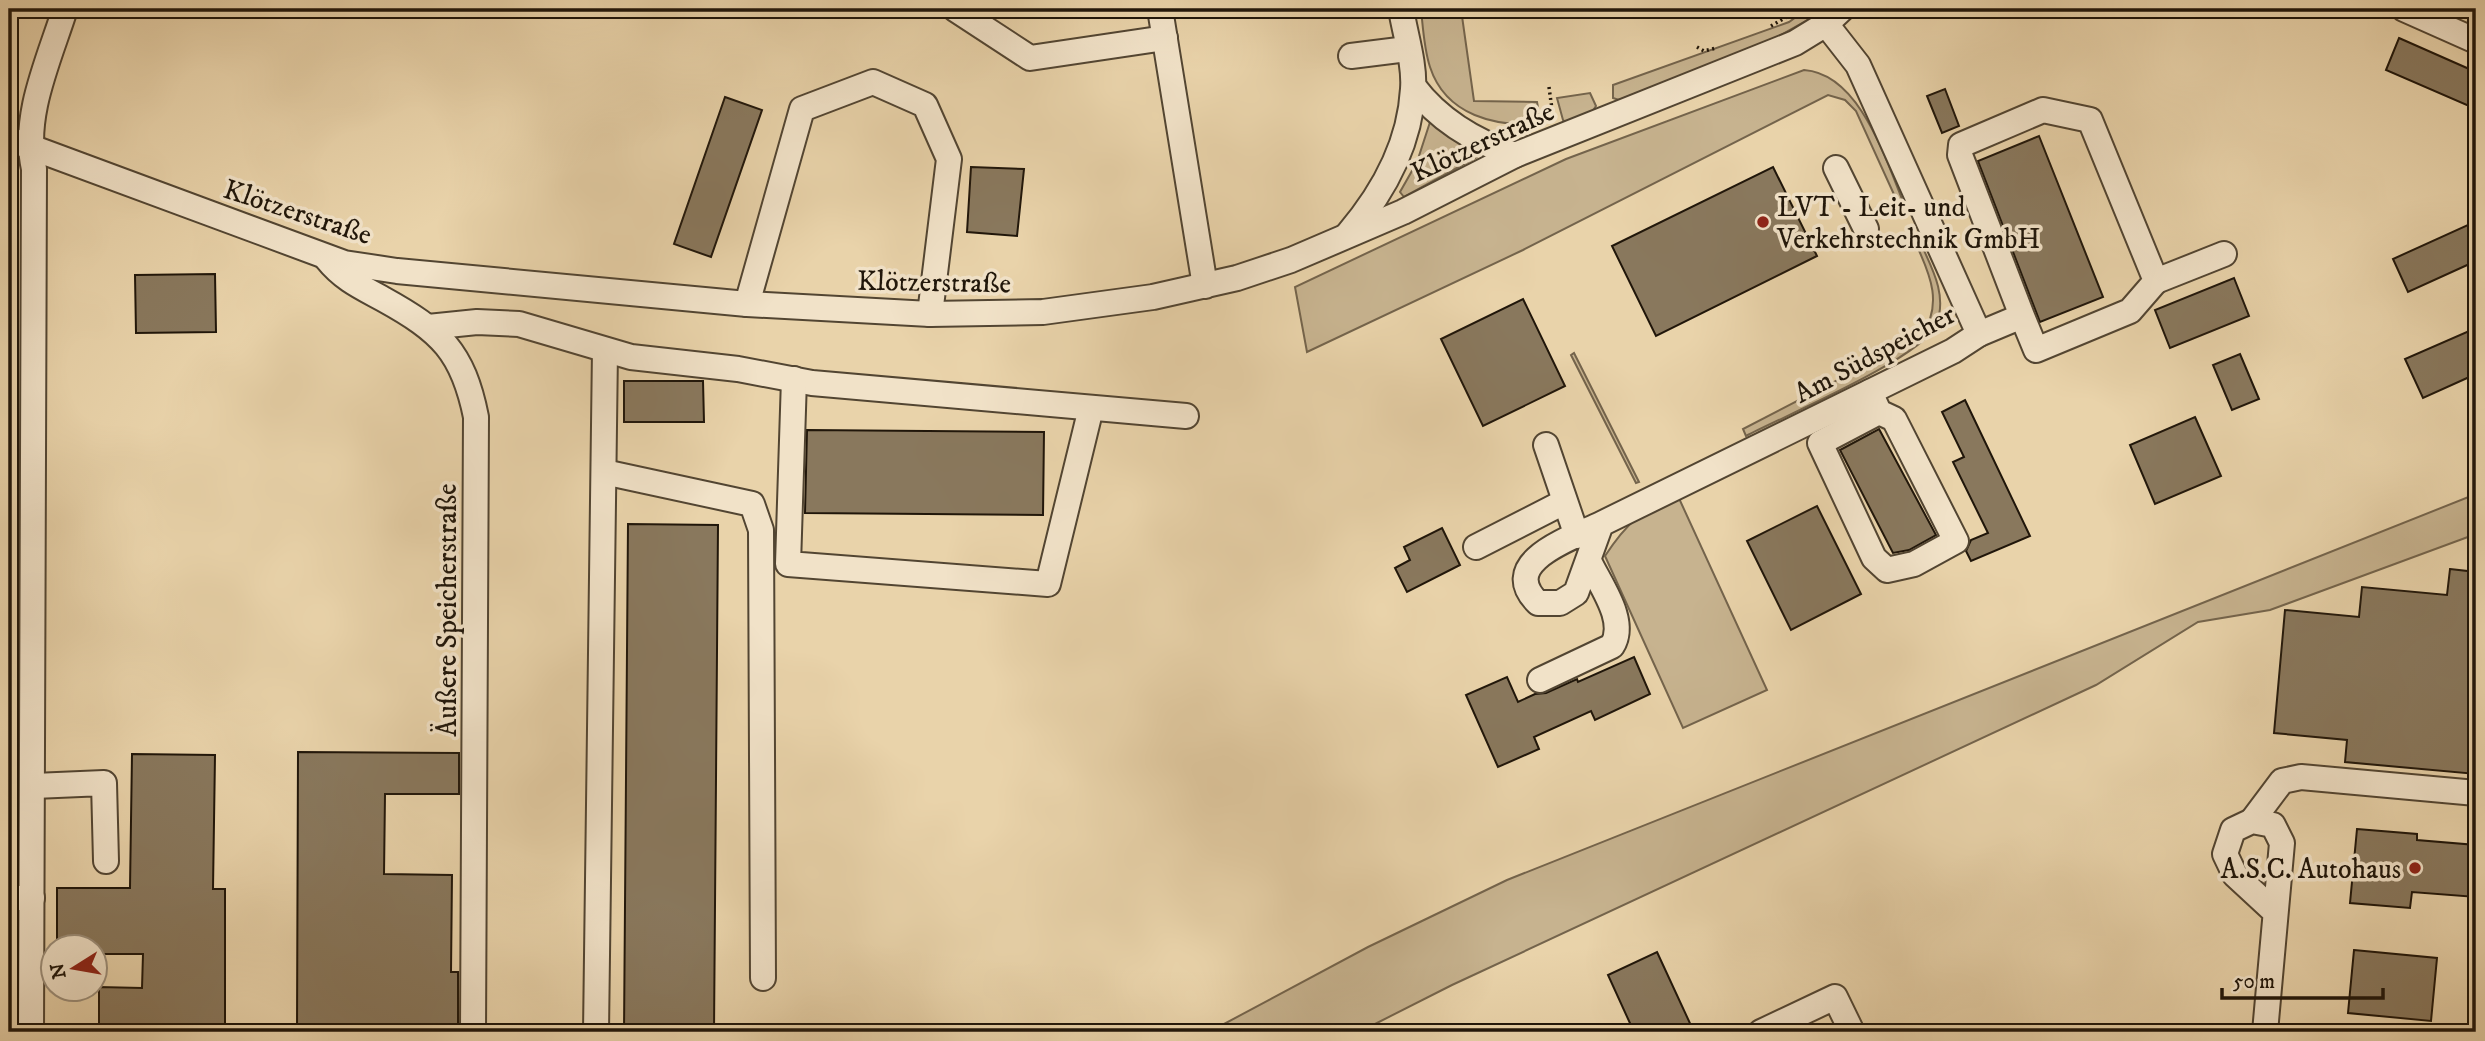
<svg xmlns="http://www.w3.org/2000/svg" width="2485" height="1041" font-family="'IM FELL DW Pica',serif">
<rect width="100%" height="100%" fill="#e9d3aa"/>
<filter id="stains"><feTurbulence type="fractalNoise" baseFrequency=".00286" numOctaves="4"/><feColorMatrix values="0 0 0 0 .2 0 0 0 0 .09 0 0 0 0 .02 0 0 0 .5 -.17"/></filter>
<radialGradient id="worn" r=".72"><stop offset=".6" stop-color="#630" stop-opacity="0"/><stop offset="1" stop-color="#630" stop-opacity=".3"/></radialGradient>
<g fill="#c7b38f" stroke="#74644c" stroke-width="2">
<path d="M1421,9H1461L1474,101L1537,102L1541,124C1496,127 1446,116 1430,67C1424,49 1423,28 1421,9Z"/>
<polygon points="1807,9 1822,9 1811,18 1772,40 1619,100 1613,98 1613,85 1789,22"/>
<path d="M1804,70C1862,74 1887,165 1907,211L1902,212L1856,111L1845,100L1828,95L1523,250L1307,352L1295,287L1566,159Z"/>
<polygon points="1590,93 1596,106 1592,112 1568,124 1563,120 1557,98"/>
<polygon points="1431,119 1479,152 1477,157 1404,197 1400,192 1417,162"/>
<path d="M1920,242C1932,268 1948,296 1936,325C1922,358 1784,416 1746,436L1743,429L1921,337C1943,305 1931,276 1916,244Z"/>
<polygon points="1574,353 1639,482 1636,483 1571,355"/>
<path d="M1677,494L1767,690L1683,728L1605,556C1628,521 1640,513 1677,494Z"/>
<polygon points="2476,494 2476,534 2270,610 2198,622 2096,685 1452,985 1369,1027 1368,1032 1209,1032 1368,947 1507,880"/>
</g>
<g fill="#89785d" stroke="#20160a" stroke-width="2">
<polygon points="2399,38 2476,72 2476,109 2386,70"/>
<polygon points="1945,89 1959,126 1942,133 1927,96"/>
<polygon points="725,97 762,110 711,257 674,244"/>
<polygon points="2039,136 2103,297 2040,322 1978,161"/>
<polygon points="971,167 1024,169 1017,236 967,232"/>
<polygon points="1773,167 1817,256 1656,336 1612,246"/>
<polygon points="2470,224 2476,239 2476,261 2408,292 2393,259"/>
<polygon points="215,274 216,332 136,333 135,275"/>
<polygon points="2234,278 2249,316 2170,348 2155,310"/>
<polygon points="1523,299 1565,386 1483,426 1441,339"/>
<polygon points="2476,328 2476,374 2423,398 2405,359"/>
<polygon points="2240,354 2259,399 2232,410 2213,365"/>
<polygon points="624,381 703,381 704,422 624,422"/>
<polygon points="1965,400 2030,536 1971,561 1966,551 1971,540 1988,533 1953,462 1964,457 1942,412"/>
<polygon points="2195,417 2221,476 2155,504 2130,445"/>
<polygon points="1879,429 1936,535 1909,550 1893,553 1840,450"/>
<polygon points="807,430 1044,432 1043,515 805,513"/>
<polygon points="1817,506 1861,594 1791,630 1747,541"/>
<polygon points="628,524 718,525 714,1032 624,1032"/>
<polygon points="1442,528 1460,565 1407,592 1395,568 1410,560 1404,547"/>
<polygon points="2450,569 2476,572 2476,774 2345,762 2347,740 2274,733 2285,610 2359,617 2362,587 2447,595"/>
<polygon points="1634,657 1650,694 1595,720 1591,711 1534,737 1539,749 1498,767 1466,695 1507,677 1518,702 1535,694 1546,693 1577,679 1578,682"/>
<polygon points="298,752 459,753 459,794 385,794 384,874 452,875 451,972 458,972 458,1032 297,1032"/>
<polygon points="132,754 215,755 213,889 225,889 225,1032 99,1032 99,987 142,988 143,954 94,954 94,947 57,947 57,888 130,888"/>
<polygon points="2357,829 2417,834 2417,840 2476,845 2476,897 2412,892 2410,908 2350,903"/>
<polygon points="2354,950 2437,958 2431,1021 2348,1013"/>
<polygon points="1657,952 1694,1032 1634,1032 1608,975"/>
</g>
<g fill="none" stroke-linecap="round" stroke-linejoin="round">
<defs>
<g id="minor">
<polyline points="955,9 1030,58 1165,38"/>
<polyline points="1160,9 1205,286"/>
<polyline points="2404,9 2476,41"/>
<polyline points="1351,56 1407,49"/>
<path d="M1414,87C1439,120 1476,142 1515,155"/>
<polyline points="9,139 344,263 397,271 747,304 930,314 1043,312 1153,297 1237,278 1291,260 1403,212 1515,155 1795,43 1826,24 1842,9"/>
<polyline points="1836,168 1866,229"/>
<path d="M1348,234C1383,193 1410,144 1413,89C1415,64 1405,34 1401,9"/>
<path d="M327,259C343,279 361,287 383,299C441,331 463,352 476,417L473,1032"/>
<polyline points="2156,281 2224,254"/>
<polyline points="747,304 802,109 873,82 925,105 949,159 930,314"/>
<polyline points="428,327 477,322 519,324 631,357 738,369 812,383 1186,416"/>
<polyline points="1979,334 2022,316 1960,155 1961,145 2043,110 2090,120 2156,281 2130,311 2036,350 2022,316"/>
<polyline points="794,379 788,564 1048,584 1091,408"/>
<polyline points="1870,392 1879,412 1820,443 1874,558 1887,570 1914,564 1956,541 1894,419 1879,412"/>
<polyline points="1546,445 1577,536"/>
<polyline points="604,472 752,504 761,530 763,978"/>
<path d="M1601,524C1572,538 1496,562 1538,603H1560L1576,593L1601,524L1953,351L1979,334L1858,65L1826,24"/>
<polyline points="1476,547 1564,502"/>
<path d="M1540,680L1612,646C1628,621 1600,585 1589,561"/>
<polyline points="34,786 104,783 106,861"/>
<polyline points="2252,821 2282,781 2301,777 2476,793"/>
<polyline points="9,898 32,898"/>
<path d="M31,1032L34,169C22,116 49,60 65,9"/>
<polyline points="596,1032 605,350"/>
<polyline points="1761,1032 1835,997 1852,1032"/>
<polyline points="2265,1032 2282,843 2273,825 2252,821 2233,830 2225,854 2235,875 2275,912"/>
</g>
</defs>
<use href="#minor" stroke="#524532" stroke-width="28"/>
<g stroke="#20160a" stroke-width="3.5" stroke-dasharray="2 3.5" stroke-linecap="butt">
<polyline points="1771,26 1800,9"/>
<polyline points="1697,47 1704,51 1716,48"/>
<polyline points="1549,87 1553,117"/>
</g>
<use href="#minor" stroke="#f1e2c8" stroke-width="24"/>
</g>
<g fill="#8f2418" stroke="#f1e2c8" stroke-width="2.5">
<circle cx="1763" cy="222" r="7"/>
<circle cx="2415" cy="868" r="7"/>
</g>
<g text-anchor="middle" stroke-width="7" stroke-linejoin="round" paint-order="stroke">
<g font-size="28" fill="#20160a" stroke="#f1e2c8">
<text transform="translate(1482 141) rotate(-25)" y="10">Klötzerstraße</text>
<text transform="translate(298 211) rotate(18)" y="10">Klötzerstraße</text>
<text transform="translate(934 281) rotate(1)" y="10">Klötzerstraße</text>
<text transform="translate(1874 353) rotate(-28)" y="10">Am Südspeicher</text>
<text transform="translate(446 610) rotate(-90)" y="10">Äußere Speicherstraße</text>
</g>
<g font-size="28" fill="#20160a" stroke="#f1e2c8" text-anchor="start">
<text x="1777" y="216">LVT - Leit- und<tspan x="1777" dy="32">Verkehrstechnik GmbH</tspan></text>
<text x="2401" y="878" text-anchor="end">A.S.C. Autohaus</text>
</g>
</g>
<rect width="2485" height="1041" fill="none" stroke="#e9d3aa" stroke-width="35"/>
<rect x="10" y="10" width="2464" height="1020" fill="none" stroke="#20160a" stroke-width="3.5"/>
<rect x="18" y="18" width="2450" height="1006" fill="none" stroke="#20160a" stroke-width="2"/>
<g transform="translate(74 968) rotate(259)"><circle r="33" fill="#f1e2c8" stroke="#9d907c" stroke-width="2"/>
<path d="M0-5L12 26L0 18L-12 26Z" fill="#8f2418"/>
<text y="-10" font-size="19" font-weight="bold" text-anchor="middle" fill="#20160a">N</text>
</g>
<path d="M2222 988v10h161v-10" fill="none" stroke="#20160a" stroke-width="3.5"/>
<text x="2233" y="988" font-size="21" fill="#20160a" stroke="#f1e2c8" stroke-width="5" paint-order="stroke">50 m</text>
<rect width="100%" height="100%" filter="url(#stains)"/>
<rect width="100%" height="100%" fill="url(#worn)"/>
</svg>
